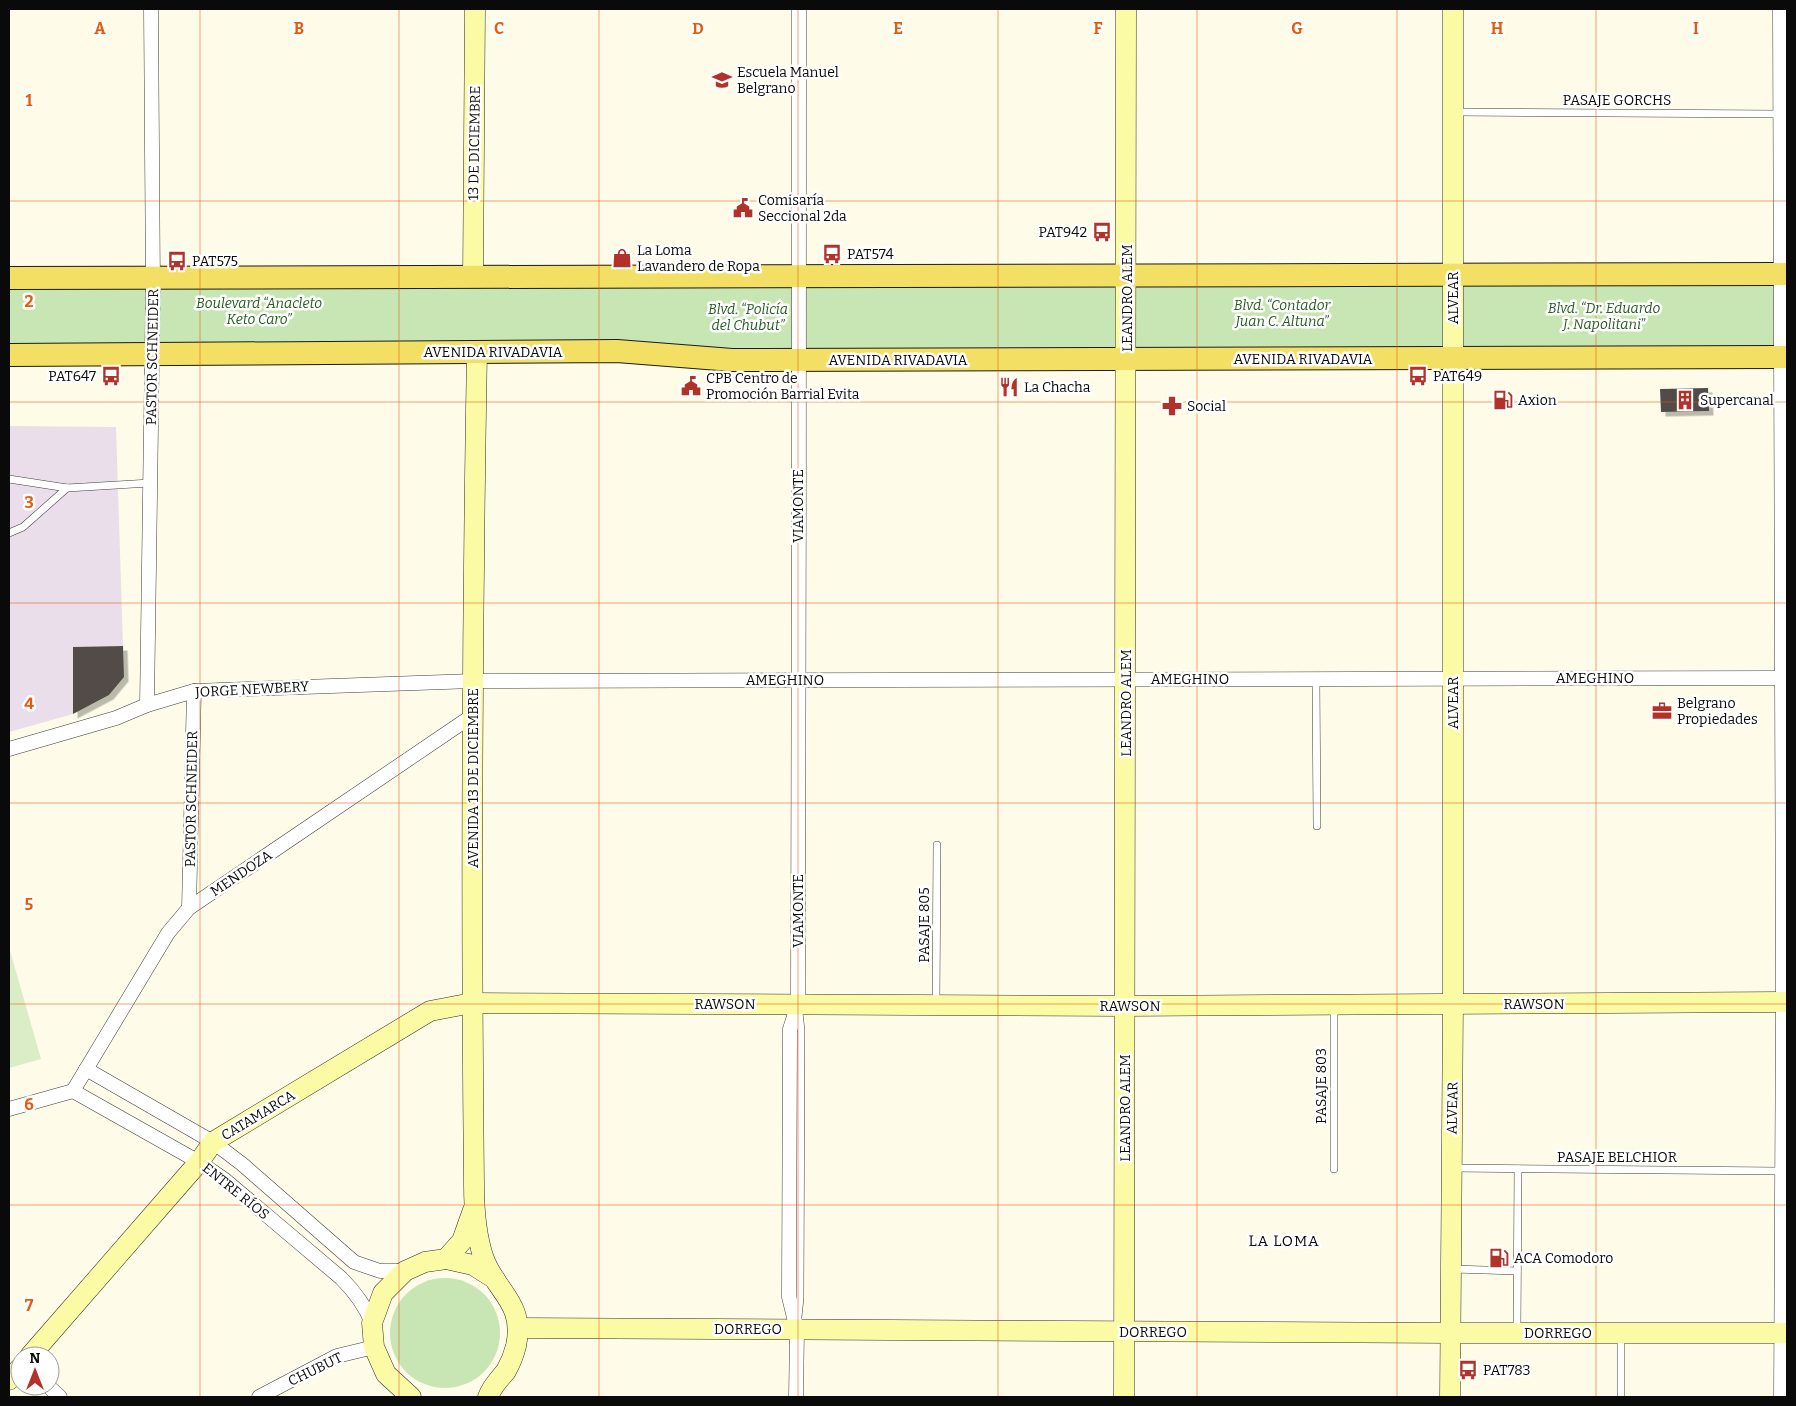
<svg xmlns="http://www.w3.org/2000/svg" width="1796" height="1406" font-family="Bitter,serif">
<defs>
<filter id="shadow"><feDropShadow dx="4.5" dy="4.5" stdDeviation="0" flood-color="#0004"/></filter>
</defs>
<rect width="100%" height="100%" fill="#fefce8"/>
<polygon fill="#e9dee9" points="9,426 116,427 123,646 74,647 73,714 9,732"/>
<g fill="#c8e6b4">
<polygon points="1787,274 1787,357 9,355 9,278"/>
<circle cx="445" cy="1333" r="55"/>
</g>
<polygon fill="#dbedc6" points="9,947 41,1059 9,1068"/>
<g fill="#524c47" filter="url(#shadow)">
<polygon points="1708,388 1709,411 1661,412 1660,389"/>
<polygon points="123,646 124,677 109,695 73,714 73,647"/>
</g>
<g fill="none" stroke-linecap="round" stroke-linejoin="round">
<defs>
<g id="lane">
<polyline points="1456,112 1781,114"/>
<polyline points="9,479 67,488 150,483"/>
<polyline points="9,533 23,527 67,488"/>
<polyline points="1316,679 1317,826"/>
<polyline points="936,1005 937,845"/>
<polyline points="1334,1007 1334,1169"/>
<polyline points="1454,1168 1782,1171"/>
<polyline points="1453,1269 1517,1271"/>
<polyline points="798,1317 800,1298 801,1030 799,1013"/>
<polyline points="1517,1332 1518,1169"/>
<polyline points="1621,1336 1621,1397"/>
</g>
<g id="street">
<polyline points="1780,9 1783,1002 1781,1397"/>
<polyline points="147,705 153,287 151,9"/>
<polyline points="9,749 116,718 147,705 194,691 473,681 1787,678"/>
<polyline points="189,908 194,691"/>
<polyline points="86,1069 213,1142 242,1164 354,1262 380,1271 405,1271"/>
<polyline points="73,1091 168,933 189,908 472,716"/>
<path d="M73,1091L199,1162L225,1180L341,1278C355,1292 365,1305 372,1323"/>
<polyline points="9,1109 73,1091"/>
<polyline points="48,1386 60,1397"/>
<polyline points="259,1397 337,1356 374,1347"/>
<path d="M796,1397L797,1330L789,1297L790,1029L798,1004C797,672 801,341 799,9"/>
</g>
<g id="secondary">
<polyline points="473,277 475,9"/>
<path d="M477,351C472,629 471,907 474,1185C474,1209 476,1236 484,1259C497,1293 525,1303 516,1346C514,1354 510,1364 506,1371C499,1380 492,1386 488,1397"/>
<polyline points="446,1259 462,1241 473,1210"/>
<polyline points="518,1328 1450,1333 1787,1333"/>
<polyline points="30,1356 199,1162 213,1142 430,1011 472,1003 1125,1006 1787,1002"/>
<polyline points="9,1380 20,1368"/>
<polyline points="411,1397 386,1374 374,1347 372,1323 383,1293 405,1271 425,1262 446,1259 473,1265 495,1279"/>
<polyline points="1124,1397 1126,9"/>
<polyline points="1450,1397 1453,1004 1453,9"/>
</g>
<g id="primary">
<polyline points="9,278 1787,274"/>
<polyline points="9,355 617,351 732,360 1787,357"/>
</g>
</defs>
<use href="#lane" stroke="#3d3d3d" stroke-width="8"/>
<use href="#street" stroke="#3d3d3d" stroke-width="15"/>
<use href="#secondary" stroke="#2c2c2c" stroke-width="21"/>
<use href="#primary" stroke="#1b1b1b" stroke-width="24"/>
<use href="#lane" stroke="#fff" stroke-width="7"/>
<use href="#street" stroke="#fff" stroke-width="14"/>
<use href="#secondary" stroke="#fbfba6" stroke-width="20"/>
<use href="#primary" stroke="#f2df64" stroke-width="22"/>
</g>
<path fill="none" stroke="#e8590c" stroke-width="1" stroke-opacity="0.55" d="M200,9V1397M399,9V1397M599,9V1397M798,9V1397M998,9V1397M1197,9V1397M1397,9V1397M1596,9V1397M9,201H1787M9,402H1787M9,603H1787M9,803H1787M9,1004H1787M9,1205H1787"/>
<defs>
<symbol id="school-bare" viewBox="-9 -9 18 18"><path d="M0-5L7-2L0 1L-7-2ZM-4 1L0 2.5L4 1V4Q0 6-4 4Z" fill="#b2322a" stroke="#fff" stroke-width="2.5" paint-order="stroke"/></symbol>
<symbol id="civic-bare" viewBox="-9 -9 18 18"><path d="M-.6-6.5H3V-4.5H.6V-3L4-1V1h2V6H-6V1h2V-1L-.6-3ZM-1.2 2.5V6h2.4V2.5Z" fill="#b2322a" stroke="#fff" stroke-width="2.5" paint-order="stroke"/></symbol>
<symbol id="bus-bare" viewBox="-9 -9 18 18"><path d="M-5-6H5V4H4V6H2V4H-2V6H-4V4H-5ZM-3.5-4V0h7V-4ZM-3.5 1.2v1.5H-2V1.2ZM2 1.2v1.5H3.5V1.2Z" fill="#b2322a" stroke="#fff" stroke-width="2.5" paint-order="stroke"/></symbol>
<symbol id="shop-bare" viewBox="-9 -9 18 18"><path d="M-5-2.5h2.3a2.7 3.5 0 0 1 5.4 0H5L5.5 6h-11ZM-1.5-2.5h3a1.5 2.3 0 0 0-3 0Z" fill="#b2322a" stroke="#fff" stroke-width="2.5" paint-order="stroke"/></symbol>
<symbol id="restaurant-bare" viewBox="-9 -9 18 18"><path d="M-5-6h1v4h1v-4h1v4h1v-4h1v5L-1.5 .5V6h-2V.5L-5-1ZM5-6V6H3V1.5H1.5Q1.5-4 5-6Z" fill="#b2322a" stroke="#fff" stroke-width="2.5" paint-order="stroke"/></symbol>
<symbol id="fuel-bare" viewBox="-9 -9 18 18"><path d="M-5.5-6h7V0h2V4h1.3V-2.5L3-4.5l.8-.8L6-3V5H2.5V1h-1V6h-7ZM-4.2-4.7v3.2H.2V-4.7Z" fill="#b2322a" stroke="#fff" stroke-width="2.5" paint-order="stroke"/></symbol>
<symbol id="building-bare" viewBox="-9 -9 18 18"><path d="M-4-6H4V6H1V3H-1V6H-4ZM-2.5-4.3h1.7v1.8h-1.7ZM.8-4.3h1.7v1.8H.8ZM-2.5-1h1.7V.8h-1.7ZM.8-1h1.7V.8H.8Z" fill="#b2322a" stroke="#fff" stroke-width="2.5" paint-order="stroke"/></symbol>
<symbol id="pharmacy-bare" viewBox="-9 -9 18 18"><path d="M-2-6h4v4h4v4h-4v4h-4v-4h-4v-4h4Z" fill="#b2322a" stroke="#fff" stroke-width="2.5" paint-order="stroke"/></symbol>
<symbol id="office-bare" viewBox="-9 -9 18 18"><path d="M-6-3h4V-5.5h4V-3h4V5H-6ZM-1-4.5V-3h2v-1.5ZM-6 0V1H6V0Z" fill="#b2322a" stroke="#fff" stroke-width="2.5" paint-order="stroke"/></symbol>
</defs>
<g fill-rule="evenodd">
<use href="#school-bare" x="708" y="66" width="28" height="28"/>
<use href="#civic-bare" x="729" y="194" width="28" height="28"/>
<use href="#bus-bare" x="1088" y="218" width="28" height="28"/>
<use href="#bus-bare" x="818" y="240" width="28" height="28"/>
<use href="#shop-bare" x="608" y="244" width="28" height="28"/>
<use href="#bus-bare" x="163" y="247" width="28" height="28"/>
<use href="#bus-bare" x="97" y="362" width="28" height="28"/>
<use href="#bus-bare" x="1404" y="362" width="28" height="28"/>
<use href="#civic-bare" x="677" y="372" width="28" height="28"/>
<use href="#restaurant-bare" x="995" y="373" width="28" height="28"/>
<use href="#fuel-bare" x="1489" y="386" width="28" height="28"/>
<use href="#building-bare" x="1671" y="386" width="28" height="28"/>
<use href="#pharmacy-bare" x="1158" y="392" width="28" height="28"/>
<use href="#office-bare" x="1648" y="697" width="28" height="28"/>
<use href="#fuel-bare" x="1485" y="1244" width="28" height="28"/>
<use href="#bus-bare" x="1454" y="1356" width="28" height="28"/>
</g>
<g text-anchor="middle" stroke-width="5" stroke-linejoin="round" paint-order="stroke">
<g font-size="14" fill="#0a0a0a" stroke="#fff" text-anchor="start">
<text x="737" y="77">Escuela Manuel<tspan x="737" dy="16">Belgrano</tspan></text>
<text x="758" y="205">Comisaría<tspan x="758" dy="16">Seccional 2da</tspan></text>
<text x="1087" y="237" text-anchor="end">PAT942</text>
<text x="637" y="255">La Loma<tspan x="637" dy="16">Lavandero de Ropa</tspan></text>
<text x="847" y="259">PAT574</text>
<text x="192" y="266">PAT575</text>
<text x="96" y="381" text-anchor="end">PAT647</text>
<text x="1433" y="381">PAT649</text>
<text x="706" y="383">CPB Centro de<tspan x="706" dy="16">Promoción Barrial Evita</tspan></text>
<text x="1024" y="392">La Chacha</text>
<text x="1518" y="405">Axion</text>
<text x="1700" y="405">Supercanal</text>
<text x="1187" y="411">Social</text>
<text x="1677" y="708">Belgrano<tspan x="1677" dy="16">Propiedades</tspan></text>
<text x="1514" y="1263">ACA Comodoro</text>
<text x="1483" y="1375">PAT783</text>
</g>
<g font-size="14" fill="#0a0a0a" stroke="#fff">
<text x="1617" y="105">PASAJE GORCHS</text>
<text transform="translate(474 143) rotate(-89)" y="5">13 DE DICIEMBRE</text>
<text transform="translate(1127 298) rotate(-90)" y="5">LEANDRO ALEM</text>
<text transform="translate(1453 298) rotate(-90)" y="5">ALVEAR</text>
<text x="493" y="357">AVENIDA RIVADAVIA</text>
<text transform="translate(152 357) rotate(-89)" y="5">PASTOR SCHNEIDER</text>
<text x="1303" y="364">AVENIDA RIVADAVIA</text>
<text x="898" y="365">AVENIDA RIVADAVIA</text>
<text transform="translate(798 506) rotate(-90)" y="5">VIAMONTE</text>
<text x="1595" y="683">AMEGHINO</text>
<text x="1190" y="684">AMEGHINO</text>
<text x="785" y="685">AMEGHINO</text>
<text transform="translate(252 689) rotate(-3)" y="5">JORGE NEWBERY</text>
<text transform="translate(1126 703) rotate(-90)" y="5">LEANDRO ALEM</text>
<text transform="translate(1453 703) rotate(-90)" y="5">ALVEAR</text>
<text transform="translate(473 778) rotate(-90)" y="5">AVENIDA 13 DE DICIEMBRE</text>
<text transform="translate(191 799) rotate(-89)" y="5">PASTOR SCHNEIDER</text>
<text transform="translate(241 873) rotate(-34)" y="5">MENDOZA</text>
<text transform="translate(798 911) rotate(-90)" y="5">VIAMONTE</text>
<text transform="translate(924 925) rotate(-90)" y="5">PASAJE 805</text>
<text x="725" y="1009">RAWSON</text>
<text x="1534" y="1009">RAWSON</text>
<text x="1130" y="1011">RAWSON</text>
<text transform="translate(1321 1086) rotate(-90)" y="5">PASAJE 803</text>
<text transform="translate(1125 1108) rotate(-90)" y="5">LEANDRO ALEM</text>
<text transform="translate(1452 1108) rotate(-89)" y="5">ALVEAR</text>
<text transform="translate(258 1115) rotate(-31)" y="5">CATAMARCA</text>
<text x="1617" y="1162">PASAJE BELCHIOR</text>
<text transform="translate(236 1191) rotate(39)" y="5">ENTRE RÍOS</text>
<text x="748" y="1334">DORREGO</text>
<text x="1153" y="1337">DORREGO</text>
<text x="1558" y="1338">DORREGO</text>
<text transform="translate(315 1369) rotate(-26)" y="5">CHUBUT</text>
</g>
<g font-size="14" font-style="italic" fill="#255d1f" stroke="#fff">
<text x="259" y="308">Boulevard “Anacleto<tspan x="259" dy="16">Keto Caro”</tspan></text>
<text x="1282" y="310">Blvd. “Contador<tspan x="1282" dy="16">Juan C. Altuna”</tspan></text>
<text x="1604" y="313">Blvd. “Dr. Eduardo<tspan x="1604" dy="16">J. Napolitani”</tspan></text>
<text x="748" y="314">Blvd. “Policía<tspan x="748" dy="16">del Chubut”</tspan></text>
</g>
<g font-size="15" letter-spacing="1" fill="#0a0a0a" stroke="#fff">
<text x="1284" y="1246">LA LOMA</text>
</g>
</g>
<g font-size="16" text-anchor="middle" font-weight="bold" fill="#e8590c" stroke="#fff" stroke-width="5" stroke-linejoin="round" paint-order="stroke">
<text x="100" y="34">A</text>
<text x="299" y="34">B</text>
<text x="499" y="34">C</text>
<text x="698" y="34">D</text>
<text x="898" y="34">E</text>
<text x="1098" y="34">F</text>
<text x="1297" y="34">G</text>
<text x="1497" y="34">H</text>
<text x="1696" y="34">I</text>
<text x="29" y="106">1</text>
<text x="29" y="307">2</text>
<text x="29" y="508">3</text>
<text x="29" y="709">4</text>
<text x="29" y="910">5</text>
<text x="29" y="1110">6</text>
<text x="29" y="1311">7</text>
</g>
<rect width="1796" height="1406" fill="none" stroke="#0a0a0a" stroke-width="20"/>
<g transform="translate(35 1371)"><circle r="24" fill="#ffffff" stroke="#9d9d9d"/>
<path d="M0-4L9 19L0 12L-9 19Z" fill="#b2322a"/>
<text y="-8" font-size="14" font-weight="bold" text-anchor="middle" fill="#0a0a0a">N</text>
</g>
</svg>
